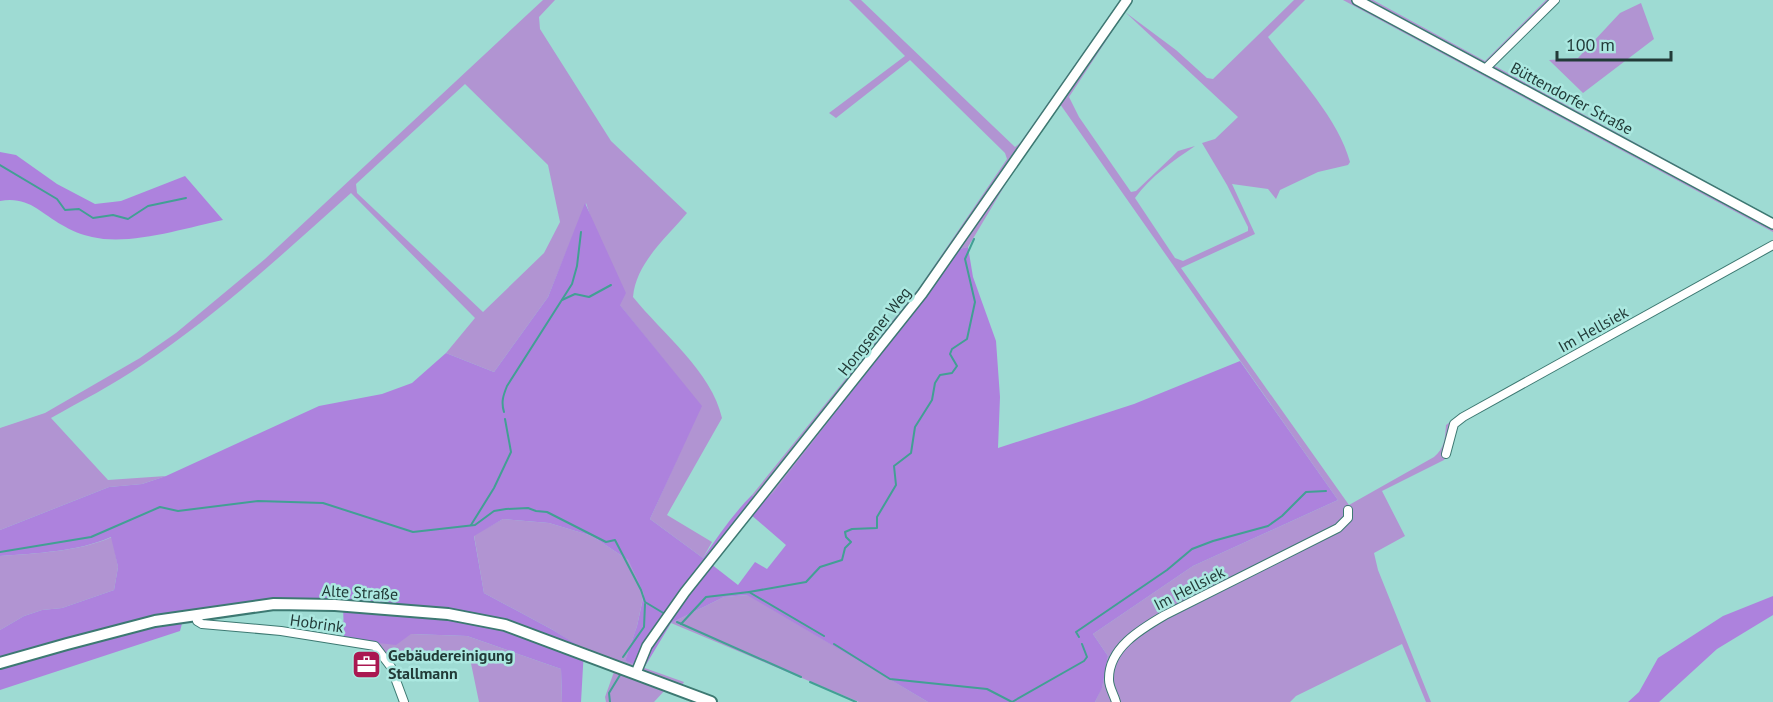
<svg xmlns="http://www.w3.org/2000/svg" width="1773" height="702" font-family="'PT Sans',sans-serif">
<rect width="100%" height="100%" fill="#9edbd3"/>
<g fill="#b194d2" fill-rule="evenodd">
<path d="M543,0H555L539,17L540,29L611,141L687,213C666,238 636,263 633,297C662,333 712,372 722,418L667,515L712,542L703,558L650,519L701,406L619,304L586,203L548,297L494,372L446,353L475,318L351,193C284,253 217,315 142,365C113,385 81,401 51,418L108,480L166,476L142,484L109,487L0,530V428L45,413L140,358L176,333L265,259ZM465,84L548,165L560,222L544,253L483,312L357,193L356,184Z"/>
<path d="M849,0H861L1015,147L1020,143L1120,0H1133L1125,12L1176,50L1207,78L1213,79L1294,0H1305L1268,37C1295,73 1339,119 1350,162L1348,165L1318,172L1280,190L1276,199L1268,189L1232,184L1255,234L1181,268L1349,505L1434,457C1445,448 1445,438 1446,425L1460,415L1463,419C1449,432 1457,447 1444,460L1382,491L1405,536L1374,553L1378,570L1431,702H1426L1402,644L1296,696L1290,702H1095L1102,687L1108,656L1093,634L1193,566L1338,500L1060,104L1011,175L968,247L959,249L926,296L773,494L760,504L752,495L919,288L1007,159L1005,153L910,60L836,118L829,113L905,56ZM1125,12L1238,117L1215,139L1202,143L1227,185L1248,227V231L1183,261L1175,258L1135,198C1151,176 1173,161 1195,146L1178,151L1136,191L1131,192L1079,117L1069,97Z"/>
<polygon points="1343,0 1373,0 1485,61 1546,0 1558,0 1493,65 1773,218 1773,232"/>
<polygon points="1641,3 1654,39 1583,93 1549,60 1578,58 1620,13"/>
<polygon points="503,519 549,523 592,536 628,560 644,593 637,626 625,661 684,682 678,692 704,702 694,702 665,690 654,702 606,702 605,697 615,669 553,630 484,593 474,535"/>
<path d="M112,537L118,567L114,590L62,608L42,610L24,616L0,630V556C38,553 77,552 112,537Z"/>
<polygon points="748,595 928,702 859,702 671,623 724,597"/>
<polygon points="411,634 467,636 561,669 562,702 479,702 468,649 384,661 373,648 344,639"/>
</g>
<g fill="#ad82dd" fill-rule="evenodd">
<path d="M0,152L16,155L57,184L95,204L121,201L185,176L223,220C185,228 130,246 92,237C82,235 70,230 62,225C40,213 29,196 0,201Z"/>
<path d="M585,203L626,293L620,305L702,406L650,519L703,558C718,536 733,514 752,495L760,504L773,493L926,296L959,249L968,247L973,277L996,341L1000,397L998,448L1134,404L1240,361L1338,500L1193,566L1093,634L1108,656L1102,688L1095,702H928L747,595L724,597L671,623L644,668L625,661L637,626L644,594L628,560L592,536L549,523L503,519L474,536L484,593L553,630L584,649L581,702H562L561,669L467,636L411,634L396,645L344,639L343,604L184,616L180,631L0,690V630L24,616L42,610L62,608L114,590L118,567L111,537C77,552 37,553 0,556V530L109,487L142,484L166,476L319,406L382,394L412,383L446,353L494,372L548,297ZM750,514L786,545L767,569L755,562L738,585L711,564Z"/>
<polygon points="1773,596 1773,615 1717,649 1659,702 1628,702 1639,692 1658,658 1723,616"/>
</g>
<g fill="none" stroke-linecap="round" stroke-linejoin="round">
<g stroke="#429f94" stroke-width="2">
<polyline points="0,165 57,199 65,210 79,209 93,218 113,215 128,219 148,206 186,198"/>
<polyline points="562,300 575,294 589,297 611,285"/>
<path d="M504,412C501,402 503,396 507,386L572,284L577,266L581,232"/>
<polyline points="471,525 494,488 511,452 505,419"/>
<polyline points="0,552 91,537 160,507 178,511 258,501 323,503 413,532 475,525 494,511 506,509 528,508 536,511 547,512 606,542 615,540 641,590 645,602 665,614"/>
<polyline points="749,592 806,582 820,567 842,560 845,548 851,542 846,537 845,532 852,529 877,528 877,517 896,485 894,466 911,453 915,427 932,400 935,383 940,375 952,373 957,366 950,354 952,349 967,339 975,302 965,259 974,239"/>
<polyline points="677,622 801,677"/>
<polyline points="681,624 706,597 749,592 824,636"/>
<polyline points="1079,637 1076,632 1167,570 1192,549 1213,541 1268,526 1282,516 1306,492 1326,491"/>
<polyline points="834,644 890,679 987,689 1012,702 1084,661 1087,657 1082,644"/>
<polyline points="623,657 644,627 645,604"/>
<polyline points="810,682 856,702"/>
<polyline points="610,702 609,693 620,675"/>
</g>
<defs>
<g id="minor">
<polyline points="1485,69 1555,0"/>
<polyline points="1446,454 1454,424 1463,417 1773,245"/>
<polyline points="196,615 197,621 202,624 281,631 375,646 391,667 404,702"/>
<path d="M1116,702C1114,695 1109,687 1109,680C1108,648 1141,629 1165,615L1338,528L1348,518V510"/>
</g>
<g id="tertiary">
<polyline points="1357,0 1773,224"/>
<polyline points="636,673 647,646 685,592 922,294 1127,0"/>
</g>
<polyline id="secondary" points="0,663 67,644 155,621 274,604 335,605 448,614 505,625 711,702"/>
</defs>
<use href="#minor" stroke="#3d7972" stroke-width="10"/>
<use href="#tertiary" stroke="#3d7972" stroke-width="12"/>
<use href="#secondary" stroke="#3d7972" stroke-width="14"/>
<use href="#minor" stroke="#fff" stroke-width="8"/>
<use href="#tertiary" stroke="#fff" stroke-width="9"/>
<use href="#secondary" stroke="#fff" stroke-width="10"/>
</g>
<defs>
<symbol id="office-square" viewBox="-11 -11 22 22"><rect x="-9" y="-9" width="18" height="18" rx="4" fill="#aa1851" stroke="#abe8e0"/><path d="M-6-3h4V-5.5h4V-3h4V5H-6ZM-1-4.5V-3h2v-1.5ZM-6 0V1H6V0Z" fill="#fff"/></symbol>
</defs>
<g fill-rule="evenodd">
<use href="#office-square" x="350" y="648" width="33" height="33"/>
</g>
<g text-anchor="middle" stroke-width="5" stroke-linejoin="round" paint-order="stroke">
<g font-size="16" fill="#223b38" stroke="#abe8e0">
<text transform="translate(1572 98) rotate(28)" y="6">Büttendorfer Straße</text>
<text transform="translate(1593 329) rotate(-29)" y="6">Im Hellsiek</text>
<text transform="translate(874 331) rotate(-52)" y="6">Hongsener Weg</text>
<text transform="translate(1189 588) rotate(-27)" y="6">Im Hellsiek</text>
<text transform="translate(360 592) rotate(3)" y="6">Alte Straße</text>
<text transform="translate(317 623) rotate(8)" y="6">Hobrink</text>
</g>
<g font-size="16" font-weight="bold" fill="#223b38" stroke="#abe8e0" text-anchor="start">
<text x="388" y="661">Gebäudereinigung<tspan x="388" dy="18">Stallmann</tspan></text>
</g>
</g>
<path d="M1557 51v9h114v-9" fill="none" stroke="#223b38" stroke-width="3"/>
<text x="1566" y="51" font-size="18" fill="#223b38" stroke="#abe8e0" stroke-width="4.5" paint-order="stroke">100 m</text>
</svg>
